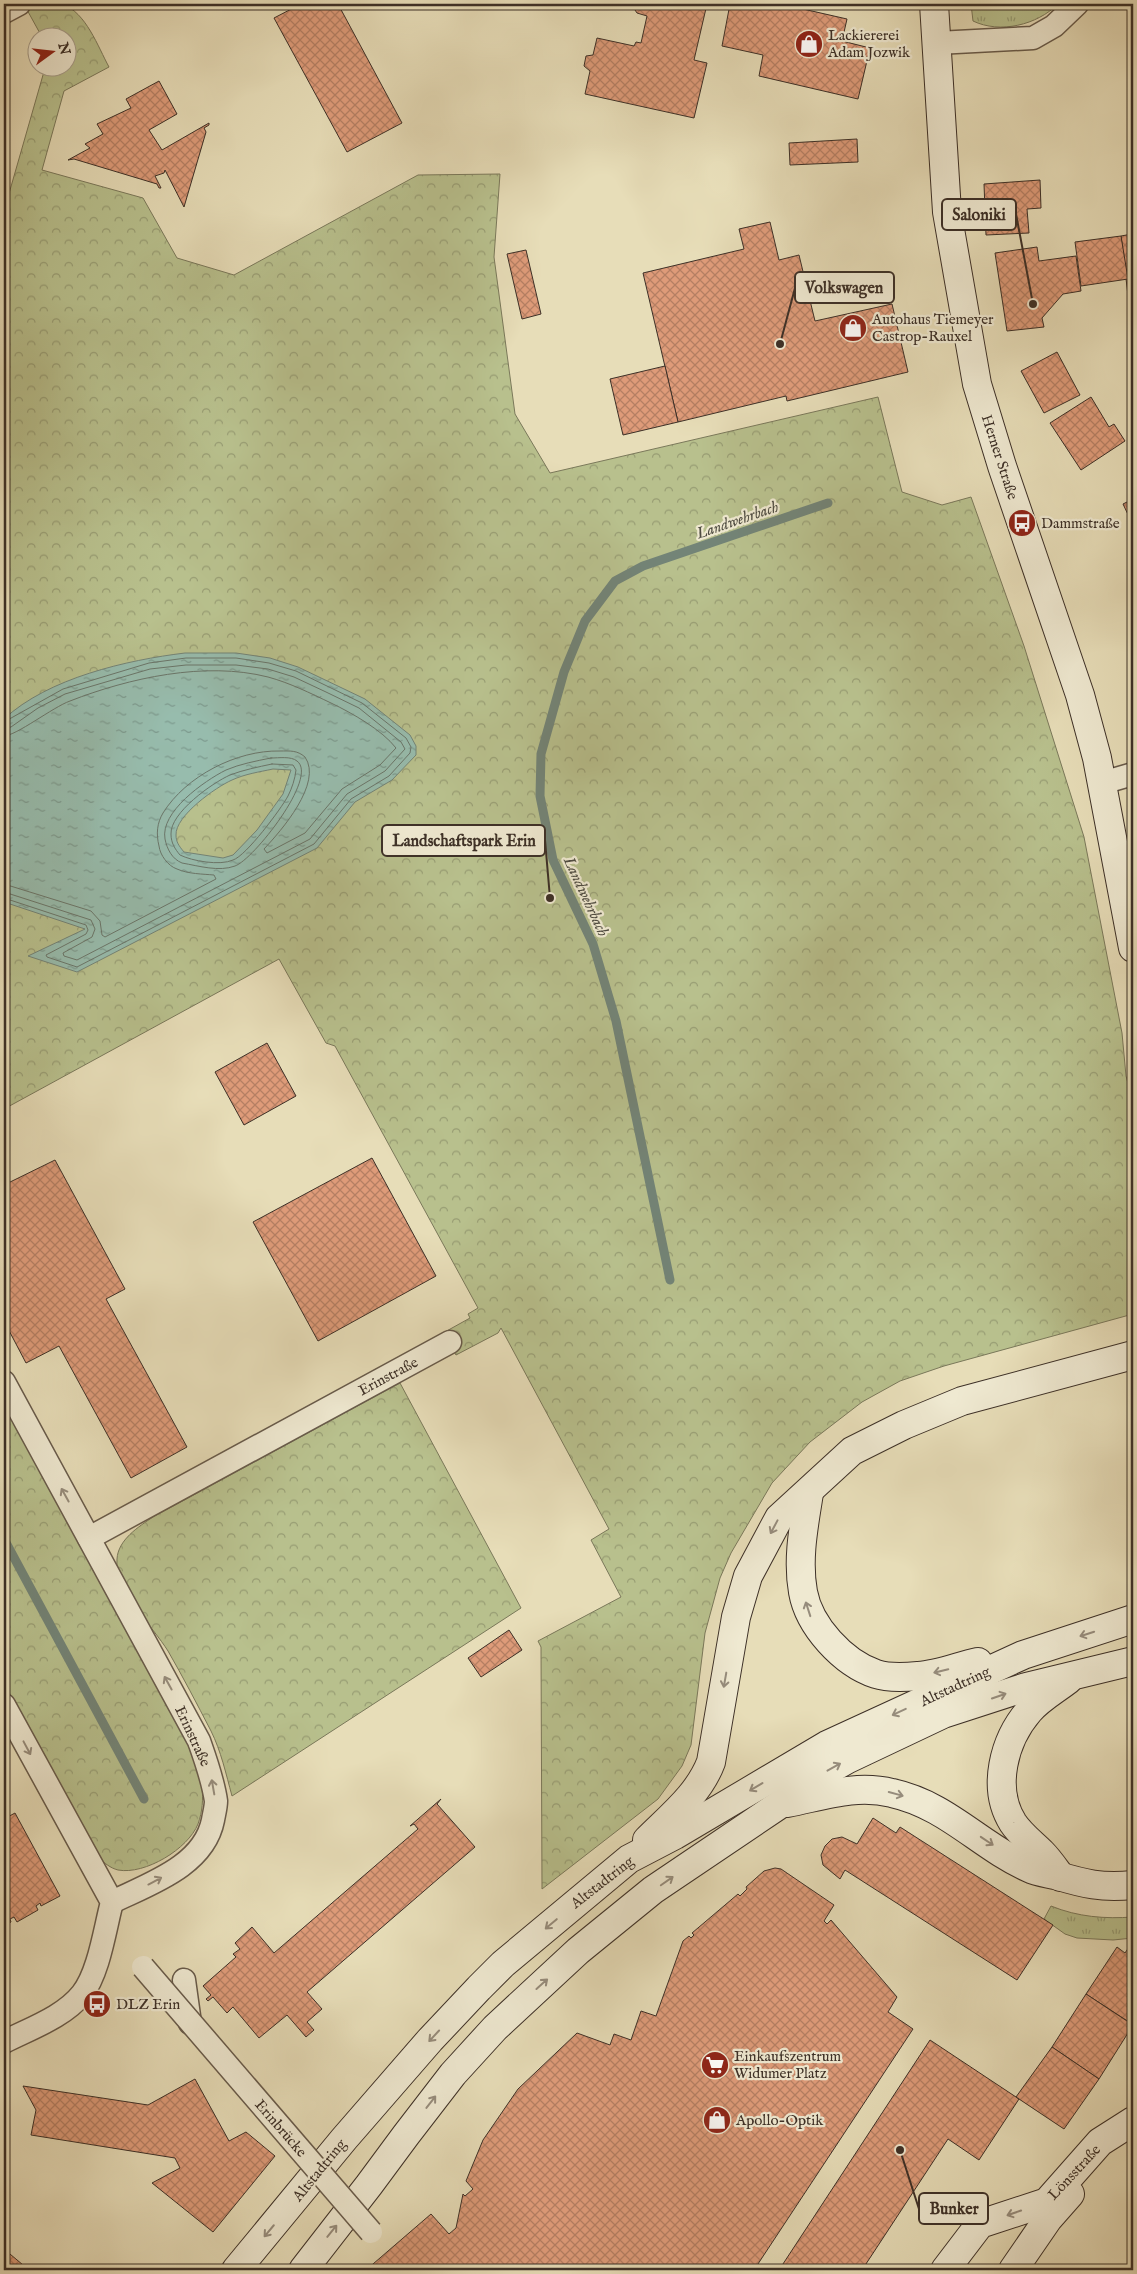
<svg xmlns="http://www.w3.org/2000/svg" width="1137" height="2274" font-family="'IM FELL English',serif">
<defs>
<pattern id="grass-tufts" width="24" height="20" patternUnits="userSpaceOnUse" patternTransform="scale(1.25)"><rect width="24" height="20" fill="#b8c08d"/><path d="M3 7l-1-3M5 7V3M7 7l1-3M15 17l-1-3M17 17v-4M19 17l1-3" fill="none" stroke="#979c73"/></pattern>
<pattern id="park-crowns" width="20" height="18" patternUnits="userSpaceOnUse" patternTransform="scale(1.25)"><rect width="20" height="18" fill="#b8c08d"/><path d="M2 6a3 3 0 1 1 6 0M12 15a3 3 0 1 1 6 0" fill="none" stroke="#979c73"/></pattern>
<pattern id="water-ripples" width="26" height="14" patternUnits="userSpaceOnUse" patternTransform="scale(1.25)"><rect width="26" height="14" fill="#97bcad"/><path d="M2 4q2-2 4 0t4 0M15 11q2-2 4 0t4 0" fill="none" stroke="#7c998d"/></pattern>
<pattern id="building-cross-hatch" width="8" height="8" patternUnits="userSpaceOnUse" patternTransform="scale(1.25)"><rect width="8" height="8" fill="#de9b79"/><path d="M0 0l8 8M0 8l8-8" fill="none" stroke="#b57f63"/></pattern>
</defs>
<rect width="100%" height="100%" fill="#e7ddb8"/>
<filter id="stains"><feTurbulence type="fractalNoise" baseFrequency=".004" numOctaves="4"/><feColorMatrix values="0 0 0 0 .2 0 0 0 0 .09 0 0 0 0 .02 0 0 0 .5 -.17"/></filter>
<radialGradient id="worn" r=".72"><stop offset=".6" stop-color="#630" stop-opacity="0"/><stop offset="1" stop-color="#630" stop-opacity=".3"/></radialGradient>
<g fill="url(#grass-tufts)" stroke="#7a785a">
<path d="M971,4H1058C1037,25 1000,34 973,21Z"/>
<path d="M1051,1906C1078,1917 1105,1919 1133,1917V1938L1113,1940L1077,1938L1065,1934L1044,1919Z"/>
</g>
<g fill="url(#park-crowns)" stroke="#7a785a">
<path d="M34,4C43,4 54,2 62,4C86,12 98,47 109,67L64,91L42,170L143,198L177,258L234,275L418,175L500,174L494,257L515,414L550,473L878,397L902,492L942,505L971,497L1024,646L1084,837L1122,1033L1126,1076L1133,1102V1314L944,1366L900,1381L862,1402L810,1442L772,1483L731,1553L720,1578L705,1633L691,1745L682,1766L658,1799L542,1889L541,1647L538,1641L621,1597L591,1540L609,1529L501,1328L498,1333L456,1355L443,1333L470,1318L468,1314L478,1308L335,1046L326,1043L279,959L4,1109V211L45,68H68V38L42,37L26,8Z"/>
<path d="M400,1383L521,1608L232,1796C226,1774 221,1751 211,1731C197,1704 183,1677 168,1651C153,1627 114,1588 117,1559C118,1540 138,1527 153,1517Z"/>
<path d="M4,1400L194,1751C201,1775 207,1799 198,1824C188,1849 145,1875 118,1870C110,1868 105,1863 98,1858L4,1686Z"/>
</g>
<path fill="url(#water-ripples)" stroke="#738477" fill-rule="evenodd" d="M185,653H236L270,658L298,667L365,699L410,735L416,746V755L392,780L355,802L317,848L77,972L28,956L85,929L4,902V719C48,678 127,660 185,653ZM273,769L291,770L283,794L257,830L233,855L223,858L184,852C179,846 176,842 176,835C175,816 216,787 232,780C245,774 259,772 273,769Z"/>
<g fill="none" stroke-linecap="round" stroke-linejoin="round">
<g stroke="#6a766a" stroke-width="1">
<polyline points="4,722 63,689 149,663 186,658 236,658 269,663 296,671 362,703 406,738 411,747 410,753 389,776 351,799 314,844 77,967 47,957 46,955 86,934 88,930 86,925 4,898"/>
<polyline points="4,728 11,727 38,708 65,694 150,669 186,665 236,665 268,669 294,677 326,692 359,708 401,742 405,749 385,771 347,794 310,839 77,960 64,956 63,953 92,937 95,929 91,920 4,892"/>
<path d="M4,736C16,736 53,707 70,701C129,678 205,661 268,677C290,683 310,693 331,703C352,713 382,730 396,748L380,765L342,789L305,833L267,853L264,849C281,831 323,783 305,757C297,750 290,751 280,751C237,750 186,776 163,813C157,823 156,834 159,846C160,855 168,866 177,869C188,874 203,874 214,875L216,879L105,937L102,935L100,921L91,911L4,884"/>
<path d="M271,758C279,758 291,756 297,761C319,777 253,860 235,866C219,872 199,866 182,863C172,859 167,849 165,839C160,812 204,781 226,770C240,764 256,761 271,758Z"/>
<path d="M272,764L293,765L296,770C295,779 292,788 288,796C281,809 246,856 233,860C220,866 192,861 180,855C175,849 171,843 171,834C170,813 212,783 230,775C243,770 258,767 272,764Z"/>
</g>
<g stroke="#738477" stroke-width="9">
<polyline points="670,1280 616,1021 593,944 553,860 540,796 541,754 564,672 585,621 615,581 643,566 828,503"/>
<polyline points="4,1539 144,1799"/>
</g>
</g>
<g fill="url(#building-cross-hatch)" stroke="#3d3027">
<polygon points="301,4 338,4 402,123 347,152 274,18"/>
<polygon points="636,4 707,4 694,60 707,63 694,118 585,94 590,71 584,66 586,56 593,55 597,38 634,46 636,42 641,43 647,16 637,13 635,10"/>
<polygon points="730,4 781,4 847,19 842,41 870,48 858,99 759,76 763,55 722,46"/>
<polygon points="159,81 177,114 149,130 162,150 209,123 209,125 204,128 206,132 184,207 165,170 164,173 155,176 161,188 159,188 157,184 74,159 68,160 90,148 85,144 103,134 97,124 131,108 126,99"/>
<polygon points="857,139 858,162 790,165 789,143"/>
<polygon points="1040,180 1041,208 1027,209 1029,233 986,235 984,184"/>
<polygon points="770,222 779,260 799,255 815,321 892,304 908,372 787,401 786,396 678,422 643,273 744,249 739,229"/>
<polygon points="1132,234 1133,303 1129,304 1121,236"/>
<polygon points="1121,236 1128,279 1081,286 1075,242"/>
<polygon points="1037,247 1039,261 1076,256 1081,291 1063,294 1042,318 1044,327 1007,331 995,253"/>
<polygon points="526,250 541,314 522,319 507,254"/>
<polygon points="1057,352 1080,395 1044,413 1021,371"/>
<polygon points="665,366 678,422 623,435 610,379"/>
<polygon points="1091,397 1109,427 1114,424 1125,441 1081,470 1050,423"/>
<polygon points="1133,499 1133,525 1123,504"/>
<polygon points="267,1043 296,1096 244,1125 215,1072"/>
<polygon points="372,1158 436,1276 318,1341 253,1222"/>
<polygon points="55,1160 125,1289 106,1299 187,1447 131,1478 59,1346 26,1363 4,1321 4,1185"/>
<polygon points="509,1630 522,1650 481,1677 468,1658"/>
<polygon points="441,1799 437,1804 475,1847 307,1992 322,2009 307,2022 314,2030 306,2037 287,2015 259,2038 233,2007 227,2013 213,1997 208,2001 206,1999 211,1995 203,1986 236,1957 233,1954 240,1949 235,1943 252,1927 274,1953 418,1829 414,1824 410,1826"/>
<polygon points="15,1813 60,1896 41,1906 40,1903 36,1906 38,1910 17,1922 14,1917 10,1919 11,1922 4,1926 4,1819"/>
<polygon points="873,1818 896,1833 900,1827 1053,1925 1017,1980 845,1870 840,1879 823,1865 821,1855 825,1846 832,1839 842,1837 857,1844"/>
<polygon points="775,1868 781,1869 834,1905 824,1921 827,1924 831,1920 897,1997 888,2012 913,2029 754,2270 366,2270 431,2214 449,2234 456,2228 463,2194 465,2196 473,2189 466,2181 483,2140 518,2089 577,2033 610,2045 614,2034 631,2040 641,2011 656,2016 683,1941 689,1936 691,1938 694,1935 692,1933 738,1894 740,1896 747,1889 746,1887 764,1871"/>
<polygon points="1133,1941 1133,2016 1129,2022 1086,1994 1117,1947 1125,1953"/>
<polygon points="1086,1994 1133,2025 1099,2079 1052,2047"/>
<polygon points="930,2040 1019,2099 979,2160 948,2139 862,2270 779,2270"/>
<polygon points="1052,2047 1099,2079 1064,2129 1016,2097"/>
<polygon points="195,2079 229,2141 246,2132 275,2156 213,2232 152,2183 180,2168 175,2158 31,2135 36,2110 23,2086 148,2105"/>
<polygon points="4,2249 29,2270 4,2270"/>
</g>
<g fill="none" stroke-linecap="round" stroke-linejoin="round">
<defs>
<g id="street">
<polyline points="4,12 19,4"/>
<polyline points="937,43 1033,38 1054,26 1077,4"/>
<polyline points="1102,783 1133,774"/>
<path d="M4,1382L199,1741C206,1761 213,1780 216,1801C216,1807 214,1814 213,1820C204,1866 149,1884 112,1902"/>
<polyline points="89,1538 450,1342"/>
<path d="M4,1705L112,1902C105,1928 99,1973 82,1994C64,2017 29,2029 4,2042"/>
<polyline points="184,1980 190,2023"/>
</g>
<g id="secondary">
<polyline points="934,4 947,212 977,384 1002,466 1080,695 1097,758 1133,948"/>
<path d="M809,1493C804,1525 797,1559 803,1592C809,1626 843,1663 876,1674C888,1678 907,1677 918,1676C938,1675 959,1666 978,1662"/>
<path d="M787,1803C823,1796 856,1784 892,1793C947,1805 980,1846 1029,1868C1037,1872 1046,1873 1055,1875C1085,1884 1101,1888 1133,1885"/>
<path d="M647,1840C671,1816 699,1794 711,1762L736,1617L748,1576L779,1518L852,1451L904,1425L962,1401L1133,1355"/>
<path d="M1061,1877C1055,1869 1049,1860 1042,1853C1032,1843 1021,1835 1013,1823C991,1788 1004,1740 1029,1711C1039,1699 1055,1690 1068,1680"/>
<polyline points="236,2270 344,2139 430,2040 479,1988 503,1964 629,1859 675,1835 827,1745 1023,1655 1133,1619"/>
<polyline points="303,2270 369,2185 406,2135 453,2074 495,2028 578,1951 653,1890 779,1805 816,1777 848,1759 943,1714 1026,1687 1133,1661"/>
<polyline points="945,2270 980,2224 1047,2202 1100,2142 1133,2121"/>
<polyline points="1013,2270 1048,2219 1070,2194"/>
</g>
</defs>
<use href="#street" stroke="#685b4b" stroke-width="25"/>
<use href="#secondary" stroke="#3d3027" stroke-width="30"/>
<use href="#street" stroke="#efe9d1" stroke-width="22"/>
<use href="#secondary" stroke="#efe9d1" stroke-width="28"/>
<defs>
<polyline id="street-bridge" points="143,1967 371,2232"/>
</defs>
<use href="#street-bridge" stroke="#685b4b" stroke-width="25" stroke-linecap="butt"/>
<use href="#street-bridge" stroke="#efe9d1" stroke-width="22"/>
</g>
<defs><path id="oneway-shaft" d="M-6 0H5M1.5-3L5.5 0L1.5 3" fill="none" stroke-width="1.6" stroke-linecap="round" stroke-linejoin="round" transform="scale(1.25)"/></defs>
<g stroke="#968c7c">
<use href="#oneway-shaft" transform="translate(65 1495) rotate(-119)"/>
<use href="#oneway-shaft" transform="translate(774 1527) rotate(118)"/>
<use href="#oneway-shaft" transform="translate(808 1609) rotate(-108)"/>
<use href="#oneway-shaft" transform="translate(1087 1634) rotate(162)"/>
<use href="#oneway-shaft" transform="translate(941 1671) rotate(166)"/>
<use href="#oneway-shaft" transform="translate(725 1680) rotate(100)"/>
<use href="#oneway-shaft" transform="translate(168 1683) rotate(-119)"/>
<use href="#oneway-shaft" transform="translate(999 1696) rotate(-19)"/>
<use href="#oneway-shaft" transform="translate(899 1712) rotate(155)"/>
<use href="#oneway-shaft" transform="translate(27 1748) rotate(62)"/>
<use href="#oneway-shaft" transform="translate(834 1767) rotate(-29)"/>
<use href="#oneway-shaft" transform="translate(213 1787) rotate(-100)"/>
<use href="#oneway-shaft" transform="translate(756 1787) rotate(149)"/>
<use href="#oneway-shaft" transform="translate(896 1794) rotate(15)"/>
<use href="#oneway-shaft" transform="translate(987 1841) rotate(34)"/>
<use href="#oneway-shaft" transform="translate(155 1881) rotate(-28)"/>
<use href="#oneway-shaft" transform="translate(667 1881) rotate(-35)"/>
<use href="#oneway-shaft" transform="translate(551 1924) rotate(140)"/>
<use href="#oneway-shaft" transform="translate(542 1984) rotate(-42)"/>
<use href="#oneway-shaft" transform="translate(434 2036) rotate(133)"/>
<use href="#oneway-shaft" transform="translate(431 2102) rotate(-52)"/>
<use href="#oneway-shaft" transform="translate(1014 2213) rotate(161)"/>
<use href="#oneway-shaft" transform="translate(269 2231) rotate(130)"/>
<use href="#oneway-shaft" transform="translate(332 2231) rotate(-51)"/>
</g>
<defs>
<symbol id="shop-disc" viewBox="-11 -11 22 22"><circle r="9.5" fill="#8f2418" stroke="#efe9d1"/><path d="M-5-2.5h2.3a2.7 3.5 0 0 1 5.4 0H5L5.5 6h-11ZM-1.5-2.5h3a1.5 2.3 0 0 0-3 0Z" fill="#fff"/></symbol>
<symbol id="bus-disc" viewBox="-11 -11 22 22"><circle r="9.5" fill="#8f2418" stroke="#efe9d1"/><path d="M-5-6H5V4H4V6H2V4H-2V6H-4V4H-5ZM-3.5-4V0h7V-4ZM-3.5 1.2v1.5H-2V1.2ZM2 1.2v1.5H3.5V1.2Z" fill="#fff"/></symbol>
<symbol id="supermarket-disc" viewBox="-11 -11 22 22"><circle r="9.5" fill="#8f2418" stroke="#efe9d1"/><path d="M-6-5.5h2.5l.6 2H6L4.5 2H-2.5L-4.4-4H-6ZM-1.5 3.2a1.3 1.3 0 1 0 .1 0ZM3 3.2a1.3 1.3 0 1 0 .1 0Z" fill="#fff"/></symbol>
</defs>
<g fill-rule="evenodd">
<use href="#shop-disc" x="793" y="28" width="32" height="32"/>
<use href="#shop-disc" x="837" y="312" width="32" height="32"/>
<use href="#bus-disc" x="1006" y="507" width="32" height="32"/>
<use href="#bus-disc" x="81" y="1988" width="32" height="32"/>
<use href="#supermarket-disc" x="699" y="2049" width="32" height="32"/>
<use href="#shop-disc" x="701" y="2104" width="32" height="32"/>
</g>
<g text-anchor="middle" stroke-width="4.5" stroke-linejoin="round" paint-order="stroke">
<g font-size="15" fill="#3d3027" stroke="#efe9d1" text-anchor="start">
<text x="828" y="40">Lackiererei<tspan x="828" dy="17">Adam Jozwik</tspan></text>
<text x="872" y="324">Autohaus Tiemeyer<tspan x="872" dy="17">Castrop-Rauxel</tspan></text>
<text x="1041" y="528">Dammstraße</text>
<text x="116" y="2009">DLZ Erin</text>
<text x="734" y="2061">Einkaufszentrum<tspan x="734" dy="17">Widumer Platz</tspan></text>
<text x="736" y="2125">Apollo-Optik</text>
</g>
<g font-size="15" fill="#3d3027" stroke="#efe9d1">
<text transform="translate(1000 457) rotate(72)" y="5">Herner Straße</text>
<text transform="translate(388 1376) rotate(-28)" y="5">Erinstraße</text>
<text transform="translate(955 1686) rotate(-25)" y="5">Altstadtring</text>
<text transform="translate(193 1736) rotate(65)" y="5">Erinstraße</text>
<text transform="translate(602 1882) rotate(-38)" y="5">Altstadtring</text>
<text transform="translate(281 2128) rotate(49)" y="5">Erinbrücke</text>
<text transform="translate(319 2170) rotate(-51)" y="5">Altstadtring</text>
<text transform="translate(1074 2172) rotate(-47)" y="5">Lönsstraße</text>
</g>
<g font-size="16" font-style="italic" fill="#4f4c42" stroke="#efe9d1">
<text transform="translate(737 519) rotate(-19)" y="6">Landwehrbach</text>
<text transform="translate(587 896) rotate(65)" y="6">Landwehrbach</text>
</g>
</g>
<path fill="none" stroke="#3d3027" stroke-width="2" d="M1033 304L1016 214M780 344L795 288M550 898L545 840M900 2150L919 2209"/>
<g fill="#3d3027" stroke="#efe9d1" stroke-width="2">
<circle cx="1033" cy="304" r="5"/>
<circle cx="780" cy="344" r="5"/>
<circle cx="550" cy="898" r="5"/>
<circle cx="900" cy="2150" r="5"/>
</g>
<g fill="#efe9d1" stroke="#3d3027" stroke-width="2">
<rect x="942" y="199" width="74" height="31" rx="5"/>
<rect x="795" y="272" width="99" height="31" rx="5"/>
<rect x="382" y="825" width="163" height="31" rx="5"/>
<rect x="919" y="2193" width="69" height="31" rx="5"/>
</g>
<g font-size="16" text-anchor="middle" font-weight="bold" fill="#3d3027">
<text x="979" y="220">Saloniki</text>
<text x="844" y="293">Volkswagen</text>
<text x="464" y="846">Landschaftspark Erin</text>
<text x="954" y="2214">Bunker</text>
</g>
<rect width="1137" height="2274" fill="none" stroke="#e7ddb8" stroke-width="20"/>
<rect x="5" y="5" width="1127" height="2264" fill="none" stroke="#3d3027" stroke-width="2.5"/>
<rect x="10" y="10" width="1117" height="2254" fill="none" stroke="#3d3027"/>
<g transform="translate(52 52) rotate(75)"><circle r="24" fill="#efe9d1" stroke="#a89f8d"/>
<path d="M0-4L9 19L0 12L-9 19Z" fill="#8f2418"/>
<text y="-8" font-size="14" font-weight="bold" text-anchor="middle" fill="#3d3027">N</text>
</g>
<rect width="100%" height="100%" filter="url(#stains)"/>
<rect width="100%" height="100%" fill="url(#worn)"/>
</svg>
